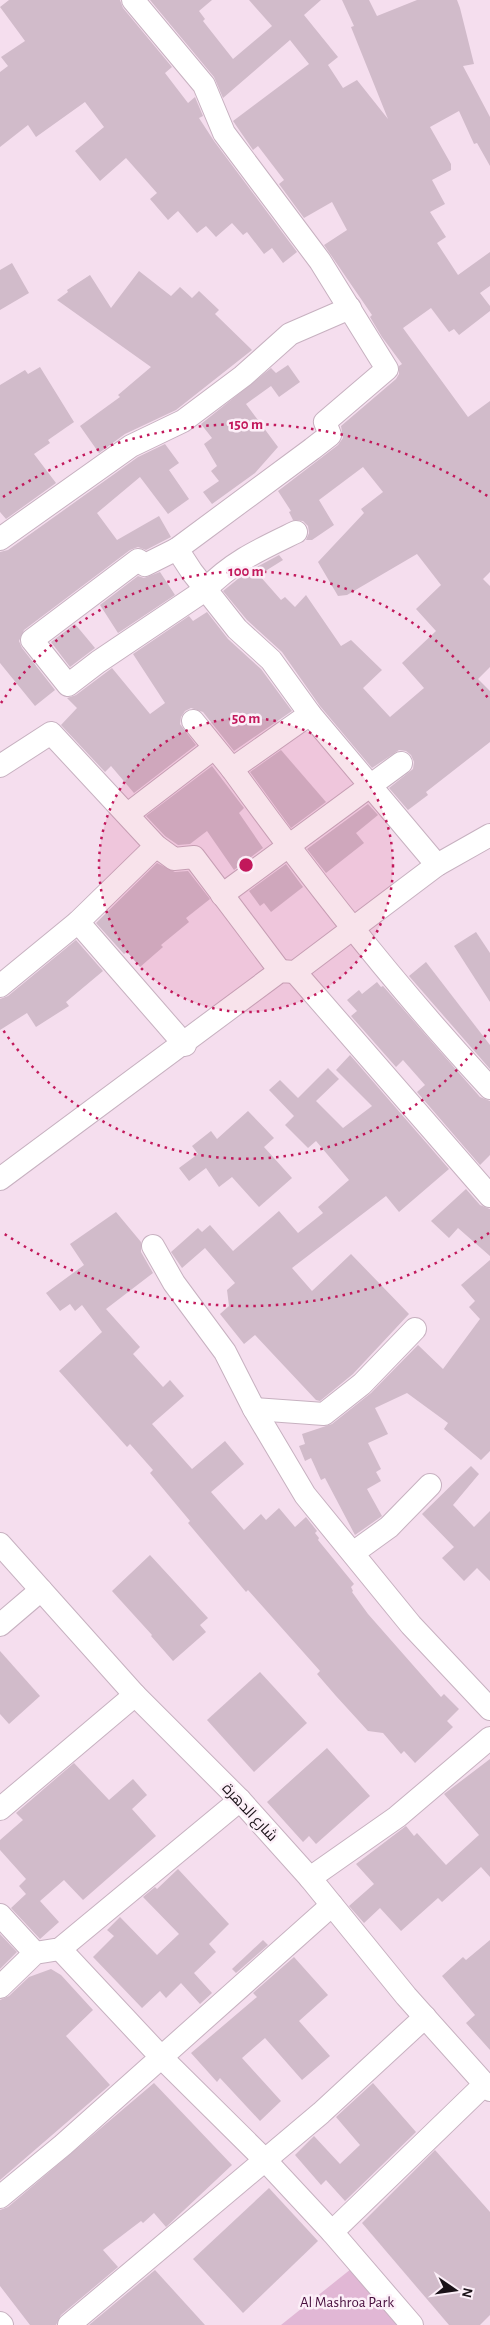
<svg xmlns="http://www.w3.org/2000/svg" width="490" height="2325" font-family="'Alegreya Sans',Cairo,sans-serif">
<rect width="100%" height="100%" fill="#f5deee"/>
<polygon fill="#e1b7d5" points="351,2269 400,2325 281,2325"/>
<g fill="#d1bbca">
<polygon points="9,0 120,0 123,8 172,67 165,73 188,103 195,97 203,116 199,118 214,141 297,252 283,263 272,248 264,254 247,232 243,235 232,223 216,237 206,226 197,233 178,211 168,220 150,199 157,193 126,158 100,181 75,151 104,127 85,102 36,137 28,125 0,147 0,72 8,66 1,57 25,41 0,7"/>
<polygon points="150,0 212,0 199,11 205,19 203,21 233,59 272,26 249,0 321,0 304,15 338,57 328,65 343,88 357,80 388,119 351,27 354,26 342,0 369,0 377,16 417,0 457,0 460,8 474,64 463,66 490,117 490,166 477,143 474,144 459,111 430,127 451,164 451,170 432,180 445,204 430,212 446,237 437,243 458,275 490,252 490,286 480,293 490,306 490,311 459,335 454,329 449,332 431,308 403,328 468,417 490,401 490,572 483,579 490,586 490,667 478,679 490,691 490,742 426,792 428,795 408,810 389,788 413,769 414,762 411,755 406,751 399,750 372,768 320,706 282,652 247,620 223,591 244,574 279,555 283,560 259,575 281,600 285,597 295,607 306,595 341,646 351,640 382,670 363,688 390,717 424,688 402,663 436,631 416,609 441,585 417,554 347,595 338,596 318,562 364,513 361,509 383,492 363,467 319,500 334,525 312,540 306,540 309,533 308,526 303,521 293,520 289,512 291,511 278,491 338,445 343,438 341,426 396,379 399,374 399,366 402,364 382,337 370,317 372,315 324,245 347,230 332,202 304,218 279,184 284,180 258,146 253,150 233,121 309,64 290,40 223,98 214,77"/>
<polygon points="12,263 29,293 0,310 0,270"/>
<polygon points="139,271 171,296 180,287 192,298 199,291 219,310 215,314 252,350 176,410 125,434 99,453 80,426 120,397 118,395 151,367 57,300 68,292 67,290 90,275 111,308"/>
<polygon points="288,365 300,382 279,397 271,386 246,404 278,447 255,473 212,504 203,492 219,481 211,471 217,466 204,444 212,438 201,424 271,368 276,373"/>
<polygon points="40,367 74,422 48,440 50,443 34,454 56,483 6,519 0,512 0,385 25,370 28,374"/>
<polygon points="165,444 179,463 169,470 189,499 168,514 140,477 97,513 117,540 159,516 171,537 146,550 138,547 130,550 24,630 19,641 22,648 55,690 35,706 0,663 0,552 8,550 138,457"/>
<polygon points="160,572 175,595 118,633 100,605 138,576 144,578"/>
<polygon points="207,612 228,639 261,669 292,711 234,751 203,712 191,708 185,711 181,717 180,724 196,745 134,793 111,766 105,772 61,725 77,708 67,698 76,695 112,668 150,714 165,703 133,654 189,616 193,621"/>
<polygon points="75,624 95,648 70,667 51,642"/>
<polygon points="281,750 326,802 291,828 250,772"/>
<polygon points="212,766 244,808 239,813 263,848 234,870 207,831 190,844 178,845 165,836 146,816"/>
<polygon points="368,804 378,815 356,833 364,843 326,873 307,849"/>
<polygon points="157,863 175,872 188,871 210,899 186,918 189,922 161,945 163,947 140,967 127,952 124,954 96,923"/>
<polygon points="286,864 303,887 271,912 264,903 260,906 249,891"/>
<polygon points="476,932 490,953 490,1002 454,946"/>
<polygon points="76,940 103,971 66,1002 69,1006 36,1027 27,1013 0,1030 0,999 8,996"/>
<polygon points="426,962 490,1045 490,1069 409,976"/>
<polygon points="377,982 381,987 383,986 480,1097 490,1101 490,1155 480,1165 417,1092 425,1085 403,1060 396,1067 351,1016 357,1011 347,1000 359,990 362,994"/>
<polygon points="350,1055 449,1169 399,1212 386,1196 292,1268 312,1291 351,1254 409,1314 353,1374 320,1401 316,1400 255,1335 244,1344 220,1314 229,1306 227,1290 235,1283 205,1248 182,1268 171,1252 198,1228 202,1232 210,1225 233,1251 279,1211 298,1233 323,1213 318,1207 349,1180 316,1141 308,1148 285,1125 294,1116 269,1090 280,1080 298,1098 328,1068 339,1079 316,1101 343,1128 372,1106 336,1070"/>
<polygon points="248,1111 274,1138 264,1147 292,1178 259,1207 232,1177 219,1187 206,1168 189,1181 179,1168 198,1154 192,1146 211,1131 217,1139"/>
<polygon points="466,1189 480,1205 490,1209 490,1256 458,1228 449,1238 431,1221"/>
<polygon points="116,1212 141,1242 141,1252 153,1273 106,1309 140,1347 133,1354 163,1387 170,1380 184,1396 152,1424 192,1469 225,1441 244,1464 211,1492 244,1530 261,1514 266,1520 279,1508 295,1527 306,1517 317,1531 315,1533 319,1538 318,1540 354,1584 351,1587 353,1591 352,1592 368,1614 441,1697 444,1694 459,1709 447,1721 453,1727 415,1763 404,1751 401,1754 383,1733 368,1731 336,1696 317,1674 320,1671 248,1590 246,1592 188,1523 190,1521 150,1473 153,1470 130,1444 127,1447 59,1371 102,1332 82,1305 75,1311 70,1304 60,1311 46,1293 84,1265 70,1244"/>
<polygon points="490,1260 490,1451 481,1460 444,1429 448,1423 407,1393 375,1408 388,1434 368,1443 381,1469 376,1472 381,1481 367,1489 382,1516 355,1535 325,1478 321,1480 311,1458 305,1461 299,1446 305,1444 302,1434 332,1424 371,1393 418,1345 443,1369 480,1319 469,1307 475,1301 461,1285"/>
<polygon points="471,1466 479,1474 453,1505 474,1527 490,1511 490,1581 477,1568 464,1581 442,1558 454,1547 422,1514"/>
<polygon points="150,1555 208,1618 200,1625 206,1632 173,1661 151,1636 152,1635 112,1591"/>
<polygon points="0,1651 40,1696 9,1724 0,1714"/>
<polygon points="260,1672 307,1723 254,1772 207,1720"/>
<polygon points="327,1748 370,1796 316,1844 309,1836 303,1842 267,1802"/>
<polygon points="490,1759 490,1877 481,1867 442,1902 438,1898 401,1931 380,1908 364,1923 349,1906 374,1884 356,1864 406,1826 414,1836 417,1833 446,1865 479,1835 444,1794"/>
<polygon points="74,1763 109,1800 133,1779 147,1795 132,1809 156,1836 83,1900 64,1880 40,1901 59,1922 40,1939 11,1908 26,1894 19,1886 26,1879 0,1850 0,1840 23,1820 16,1813"/>
<polygon points="178,1869 229,1924 209,1944 216,1952 194,1973 212,1993 200,2004 181,1983 166,1998 160,1991 142,2008 93,1957 114,1936 107,1930 120,1917 157,1955 179,1934 143,1897 155,1887 157,1889"/>
<polygon points="0,1934 17,1952 0,1969"/>
<polygon points="263,1940 268,1945 236,1973 232,1969"/>
<polygon points="490,1940 490,2050 466,2023 475,2015 442,1976 463,1957 466,1960"/>
<polygon points="294,1957 328,1995 299,2021 330,2056 302,2080 265,2038 242,2058 281,2101 260,2121 220,2078 217,2082 191,2053 257,1997 253,1993"/>
<polygon points="51,1969 61,1975 93,2010 66,2036 110,2085 0,2180 0,2000 9,1996 29,1977"/>
<polygon points="154,2083 232,2165 166,2227 154,2213 143,2223 141,2221 103,2250 118,2267 61,2315 56,2325 30,2325 0,2286 0,2210 8,2207"/>
<polygon points="373,2083 416,2132 345,2201 326,2180 321,2185 295,2155 314,2136 340,2164 360,2145 336,2117"/>
<polygon points="435,2150 490,2212 490,2315 480,2325 449,2325 362,2223"/>
<polygon points="269,2188 318,2241 243,2313 193,2259"/>
<polygon points="155,2270 205,2325 89,2325"/>
</g>
<g fill="none" stroke-linecap="round" stroke-linejoin="round">
<defs>
<g id="minor">
<path d="M133,0L204,85L224,133L320,261L387,369L325,422L330,435L312,449L177,549L145,565L138,560L32,640L68,685L98,662L205,590C233,561 261,549 296,532"/>
<polyline points="0,539 131,446 183,421 243,376 290,334 350,308"/>
<polyline points="177,549 192,572 237,629 271,660 310,714 437,865"/>
<polyline points="193,721 232,769 310,714"/>
<polyline points="0,766 51,733 156,846 174,859 194,857 280,971"/>
<path d="M232,769C312,880 397,988 490,1088"/>
<polyline points="128,814 214,748"/>
<polyline points="222,895 401,763"/>
<polyline points="78,922 185,1045"/>
<polyline points="295,972 490,1196"/>
<polyline points="0,986 78,922 156,846"/>
<polyline points="0,1179 280,971 295,972 437,865 490,835"/>
<polyline points="153,1246 174,1283 225,1352 254,1409 305,1495 411,1625 490,1709"/>
<polyline points="254,1409 324,1414 362,1384 415,1329"/>
<polyline points="0,1544 135,1695 240,1800 310,1878 406,1996 490,2090"/>
<polyline points="353,1553 389,1527 430,1485"/>
<polyline points="0,1625 41,1590"/>
<polyline points="0,1809 135,1695"/>
<polyline points="310,1878 397,1817 490,1738"/>
<polyline points="0,1915 35,1953"/>
<polyline points="60,1949 162,2058 265,2160 332,2232 412,2325"/>
<polyline points="0,1987 35,1953 60,1949 240,1800"/>
<polyline points="0,2197 63,2145 332,1905"/>
<polyline points="332,2232 485,2084"/>
<polyline points="0,2323 2,2325"/>
<polyline points="69,2325 321,2113 425,2017"/>
</g>
</defs>
<use href="#minor" stroke="#c7b1c0" stroke-width="24"/>
<use href="#minor" stroke="#fff" stroke-width="22"/>
</g>
<circle cx="246" cy="865" r="147" fill="#c2185b" fill-opacity=".12"/>
<g fill="none" stroke="#c2185b" stroke-width="2.5" stroke-dasharray="2.5 5">
<circle cx="246" cy="865" r="147"/>
<path d="M490 1029A294 294 0 0 1 1 1027M1 703A294 294 0 0 1 490 701"/>
<path d="M489 1233A441 441 0 0 1 3 1233M3 497A441 441 0 0 1 489 497"/>
</g>
<g text-anchor="middle" stroke-width="5" stroke-linejoin="round" paint-order="stroke">
<g font-size="15" fill="#1a1218" stroke="#fceff8">
<text transform="translate(250 1812) rotate(47)" y="5">شارع الدهرة</text>
</g>
<g font-size="15" fill="#460d3c" stroke="#fceff8">
<text x="347" y="2307">Al Mashroa Park</text>
</g>
</g>
<circle cx="246" cy="865" r="8" fill="#c2185b" stroke="#fceff8" stroke-width="2.5"/>
<g font-size="15" text-anchor="middle" font-weight="bold" fill="#c2185b" stroke="#fceff8" stroke-width="5" stroke-linejoin="round" paint-order="stroke">
<text x="246" y="429">150 m</text>
<text x="246" y="576">100 m</text>
<text x="246" y="723">50 m</text>
</g>
<g transform="translate(455 2290) rotate(103)" stroke="#fceff8" stroke-width="4" paint-order="stroke">
<path d="M0-4L9 19L0 12L-9 19Z" fill="#1a1218"/>
<text y="-8" font-size="14" font-weight="bold" text-anchor="middle" fill="#1a1218">N</text>
</g>
</svg>
